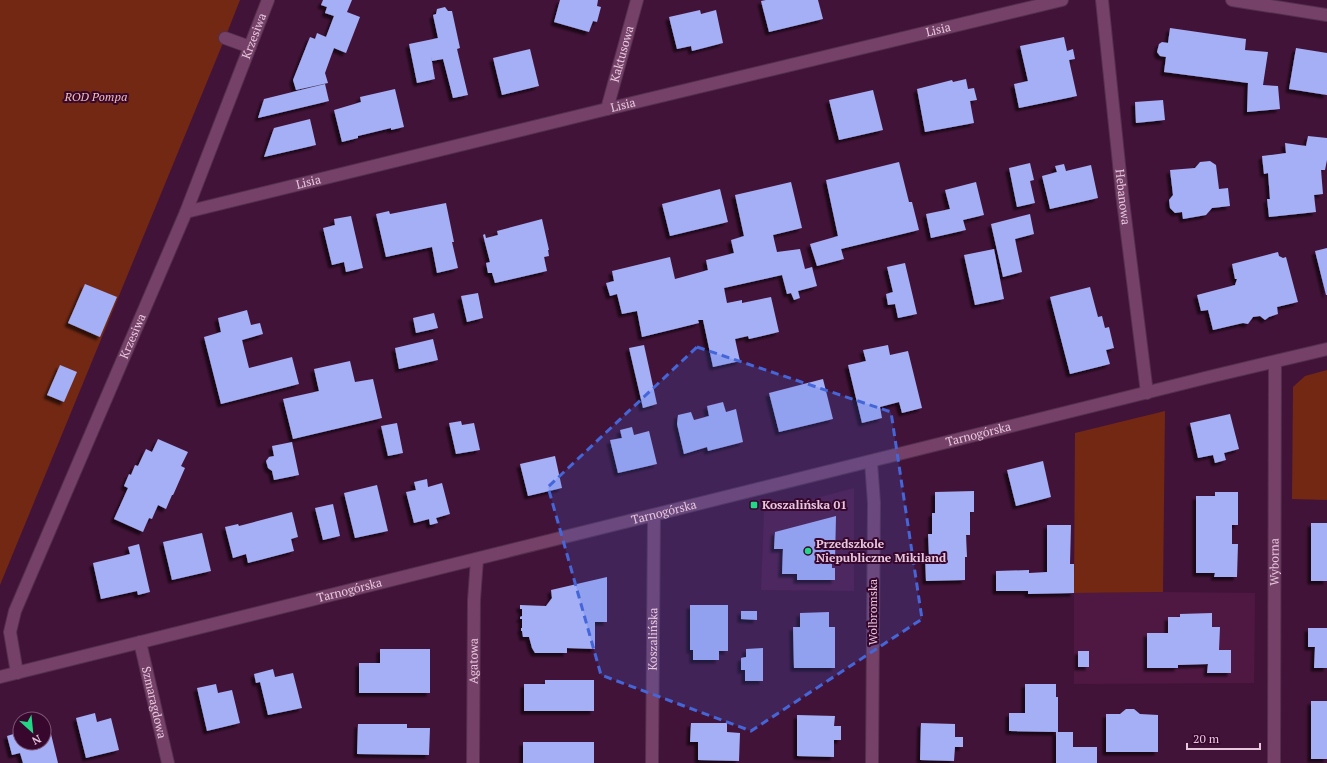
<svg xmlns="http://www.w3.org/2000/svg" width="1327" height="763" font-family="'PT Serif',serif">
<defs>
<filter id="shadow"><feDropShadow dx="-3.5" dy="3.5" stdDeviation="1" flood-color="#0009"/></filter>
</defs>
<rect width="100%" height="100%" fill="#421338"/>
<g fill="#4f1843">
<polygon points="854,488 854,591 761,590 764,512"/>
<polygon points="1163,592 1255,593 1254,683 1074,684 1074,593"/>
</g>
<g fill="#722813">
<polygon points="0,0 240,0 225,38 0,585"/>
<polygon points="1327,370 1327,500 1292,499 1293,387 1305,376"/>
<polygon points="1165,411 1163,592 1074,593 1075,433"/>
</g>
<g fill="#a4aff6" filter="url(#shadow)">
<polygon points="323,0 352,0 347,12 360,17 346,53 334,48 325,73 328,83 296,90 293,80 310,37 315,39 317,33 326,37 334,16 325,13 327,7 321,5"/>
<polygon points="560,0 598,0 597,6 601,7 597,22 593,21 589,32 554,22"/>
<polygon points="766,0 818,0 823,19 769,32 761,1"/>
<polygon points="445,7 448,11 452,11 460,48 457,49 468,95 453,98 443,59 432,61 431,56 435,79 417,83 409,44 438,38 433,15 436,14 437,9"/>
<polygon points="700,10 701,14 716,10 723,43 692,51 691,46 677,49 669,17"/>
<polygon points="1170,28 1246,39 1245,50 1268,52 1263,85 1278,86 1280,109 1247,112 1248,83 1164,72 1166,57 1160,56 1157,52 1159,44 1162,42 1168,43"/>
<polygon points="1064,37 1067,51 1073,49 1075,59 1069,60 1077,96 1019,108 1014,84 1028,81 1020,46"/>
<polygon points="1296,48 1327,53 1327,95 1289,89"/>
<polygon points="530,49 539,86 502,95 493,58"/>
<polygon points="966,79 968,89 974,88 977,100 970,101 974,123 925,132 917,89 952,80 953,82"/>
<polygon points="325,84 329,101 258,118 264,99"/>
<polygon points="395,89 404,127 391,130 391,128 358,136 358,138 342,142 334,110 361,102 360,97"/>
<polygon points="873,90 883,130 839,140 829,100"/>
<polygon points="1163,100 1165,120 1136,123 1135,102"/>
<polygon points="310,119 316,145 264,157 274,128"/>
<polygon points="1308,136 1327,138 1327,160 1325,170 1321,170 1323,194 1314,195 1316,212 1269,217 1267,199 1270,199 1268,173 1264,174 1262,156 1286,153 1285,143 1306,146"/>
<polygon points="1210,161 1216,165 1219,189 1228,188 1230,206 1212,208 1206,215 1183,219 1182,212 1175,213 1170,208 1169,200 1173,195 1170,170 1195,168 1200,162"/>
<polygon points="899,162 909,202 912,202 919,230 841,249 844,259 817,266 810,244 838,236 826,180"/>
<polygon points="1030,163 1034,180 1030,181 1035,203 1017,207 1009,168"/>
<polygon points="1064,164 1066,171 1091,165 1098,198 1050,209 1042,176 1057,172 1055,166"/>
<polygon points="791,182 802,228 773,235 777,252 800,249 805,269 812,267 817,286 798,291 800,298 794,300 791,293 787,294 782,275 724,288 727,303 742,300 742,303 771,297 779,332 749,339 748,336 735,339 740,361 713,367 703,320 698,320 699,323 642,337 637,311 622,314 617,294 610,296 606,283 614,281 612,271 670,257 675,279 708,270 706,260 734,253 731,240 744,236 735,195"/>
<polygon points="976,182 984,215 963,220 966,230 931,238 926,214 950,209 945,190"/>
<polygon points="720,189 728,222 670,236 662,204"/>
<polygon points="446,203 454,242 452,242 458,268 437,273 432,247 386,257 376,214 389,211 390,214"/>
<polygon points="1030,214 1034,234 1015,239 1022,272 1003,277 991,224"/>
<polygon points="351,216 363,268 346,272 344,262 332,265 323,228 335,225 334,219"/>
<polygon points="542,219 549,250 548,250 549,256 544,257 547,271 495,283 492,273 488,273 486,263 490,262 483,235 485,234 486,238 498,235 497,231"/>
<polygon points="1327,248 1327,295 1326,295 1315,251"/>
<polygon points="994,249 1004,299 975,305 964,255"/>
<polygon points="1278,252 1279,256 1283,258 1286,257 1298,302 1277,307 1278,314 1269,317 1265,320 1260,316 1253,317 1248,324 1243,323 1213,330 1208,310 1201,311 1197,295 1235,285 1237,279 1235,279 1232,264"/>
<polygon points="905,263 917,314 898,318 895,304 888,305 886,294 893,292 887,267"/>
<polygon points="85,284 117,297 100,337 68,323"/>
<polygon points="1090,287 1098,317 1102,316 1105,328 1109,327 1114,348 1106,350 1110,364 1070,374 1050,297"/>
<polygon points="478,293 483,318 467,322 461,296"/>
<polygon points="247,310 251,325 260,323 263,334 242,340 249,368 292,357 299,384 221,404 204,337 221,332 218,318"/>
<polygon points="434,313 438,328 416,333 413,318"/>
<polygon points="433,339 438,360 399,369 395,348"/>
<polygon points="644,345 657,404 643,408 629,348"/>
<polygon points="888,345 890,355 908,351 922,408 902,413 899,402 880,407 882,418 862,423 848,365 866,361 863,350"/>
<polygon points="350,361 355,382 373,379 382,418 293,439 283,399 319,391 314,369"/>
<polygon points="60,365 77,372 64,402 47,395"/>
<polygon points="823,379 833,419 779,432 769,393"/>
<polygon points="723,402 726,412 736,409 743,442 708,451 707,447 684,454 677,424 678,415 691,412 694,420 709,416 707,406"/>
<polygon points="1230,414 1239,449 1224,453 1226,460 1215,463 1213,455 1198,458 1190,423"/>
<polygon points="461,421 462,425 474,423 480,450 456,454 449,423"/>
<polygon points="397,423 403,453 388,456 381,426"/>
<polygon points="632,427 634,435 649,431 657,464 618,473 610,440 622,438 620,430"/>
<polygon points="158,439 188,452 181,466 185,468 174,493 173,495 172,495 166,509 158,505 152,519 149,518 143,532 114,519 128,488 124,486 129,474 131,475 135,465 138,466 146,449 152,452"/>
<polygon points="292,442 299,475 274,480 272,471 268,468 266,461 269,457 274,456 272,446"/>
<polygon points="555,456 562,488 528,496 520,464"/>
<polygon points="1043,461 1051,497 1016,506 1007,470"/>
<polygon points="427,479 428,487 442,483 450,514 436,518 438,523 430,525 429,519 414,523 406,492 416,490 414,482"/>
<polygon points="377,485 388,531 355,538 344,493"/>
<polygon points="974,491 974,512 970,512 970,535 966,535 967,557 965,557 965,580 926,581 925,556 929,556 928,534 932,534 932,513 935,513 935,492"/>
<polygon points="1215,492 1238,492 1238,525 1232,525 1232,544 1238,544 1237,577 1214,577 1215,573 1196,573 1196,496 1215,496"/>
<polygon points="333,504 340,536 323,540 315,508"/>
<polygon points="292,512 298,537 291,539 294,551 248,563 246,554 233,558 225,527 238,524 239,526"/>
<polygon points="836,516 835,561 832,561 832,568 835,568 835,580 797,580 797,574 782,574 783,549 774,549 775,532"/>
<rect x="1311" y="523" width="16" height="58"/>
<polygon points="1047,525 1071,525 1070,564 1074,564 1074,593 1028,594 1028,591 996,591 996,571 1029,570 1029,573 1047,572"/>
<polygon points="202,533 211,571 172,580 163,542"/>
<polygon points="139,544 150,592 138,595 137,591 101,599 93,563 130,554 128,547"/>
<polygon points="607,577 607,622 595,622 595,649 567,648 567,653 535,653 532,648 529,637 523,637 522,631 521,631 521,628 522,628 522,619 520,619 520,617 522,616 522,609 520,609 520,605 546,606 552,598 551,590"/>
<polygon points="690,605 728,605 728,651 719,651 719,660 693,660 693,650 690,650"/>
<polygon points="741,611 757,611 757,620 741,619"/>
<polygon points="829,612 829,627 835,627 835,668 794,668 793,627 800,627 800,613"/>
<polygon points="1212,613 1212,627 1220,627 1219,650 1231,650 1231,673 1207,673 1208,664 1178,665 1178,668 1147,668 1147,633 1168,633 1168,617 1180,617 1180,614"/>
<polygon points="1308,628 1327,628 1327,668 1314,668 1315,647 1308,647"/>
<polygon points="763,648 763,681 745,681 745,670 741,670 741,658 746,657 746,649"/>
<polygon points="380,649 430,649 430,693 359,693 359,663 380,663"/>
<rect x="1078" y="651" width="11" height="16"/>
<polygon points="273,669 275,677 293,673 302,708 268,715 260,682 256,683 254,674"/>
<polygon points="545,680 594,680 594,711 524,711 524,684 545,684"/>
<polygon points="216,684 218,693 232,690 240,723 207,731 197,688"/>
<polygon points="1025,684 1056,684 1056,697 1058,697 1058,732 1073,732 1073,747 1097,747 1097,763 1056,763 1056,732 1009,731 1009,713 1025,713"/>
<rect x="1311" y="701" width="16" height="58"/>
<polygon points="1126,709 1134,709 1140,714 1158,715 1158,752 1106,752 1106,714 1120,714"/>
<polygon points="95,713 97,722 111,718 119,750 86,758 76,718"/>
<polygon points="797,715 835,716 834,726 841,726 841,740 834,740 834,757 797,756"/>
<polygon points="691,723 727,723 727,732 740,733 739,761 698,760 698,742 690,742"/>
<polygon points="921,723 955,724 955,737 963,737 963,747 955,747 954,761 920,760"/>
<polygon points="358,724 407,724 407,728 430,728 429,755 357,754"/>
<polygon points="20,732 20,743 44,743 44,736 51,734 58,763 23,763 20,753 12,755 7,736"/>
<rect x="523" y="742" width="71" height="21"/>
</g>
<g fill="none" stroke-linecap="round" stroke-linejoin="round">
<defs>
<g id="minor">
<path id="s1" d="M1102,0L1122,193L1147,393"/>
<polyline points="1232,0 1327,15"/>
<polyline points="225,38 250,47"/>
<path id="s2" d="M607,109L637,0"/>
<path id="s3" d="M186,212L607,109L1062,0"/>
<polyline points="871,462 874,503 872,763"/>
<path id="s4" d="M140,642L168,763"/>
<path id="s5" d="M17,673L10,632L15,611L186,212L268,0"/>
<path id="s6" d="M0,677L1213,376L1327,349"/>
<path id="s7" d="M473,763L474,600L477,559"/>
<path id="s8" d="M652,763L654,515"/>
<path id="s9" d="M1274,763L1275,362"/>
</g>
</defs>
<use href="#minor" stroke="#54304d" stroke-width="14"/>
<use href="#minor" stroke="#754168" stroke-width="12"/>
</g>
<path fill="#4566d9" fill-opacity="0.2" stroke="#4566d9" stroke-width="3" stroke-dasharray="8 5" stroke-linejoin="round" d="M697,347L891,412L922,619L751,731L601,675L548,487Z"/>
<g fill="#22d887" stroke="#37072e" stroke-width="1.5">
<rect x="750" y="501" width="8" height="8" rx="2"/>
<circle cx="808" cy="551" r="4"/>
</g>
<g text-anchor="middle" stroke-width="4" stroke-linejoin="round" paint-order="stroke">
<g font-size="12" fill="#e7c8dd" stroke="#37072e">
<text dy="4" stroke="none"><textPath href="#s3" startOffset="774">Lisia</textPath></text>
<text dy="4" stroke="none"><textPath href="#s5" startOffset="686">Krzesiwa</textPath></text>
<text dy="4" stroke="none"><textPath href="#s2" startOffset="57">Kaktusowa</textPath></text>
<text dy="4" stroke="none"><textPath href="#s3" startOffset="450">Lisia</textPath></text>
<text dy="4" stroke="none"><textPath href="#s3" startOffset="126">Lisia</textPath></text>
<text dy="4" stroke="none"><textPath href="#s1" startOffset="198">Hebanowa</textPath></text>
<text dy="4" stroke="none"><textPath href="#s5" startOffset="362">Krzesiwa</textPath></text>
<text dy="4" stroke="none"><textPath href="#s6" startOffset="1008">Tarnogórska</textPath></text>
<text dy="4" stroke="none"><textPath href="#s6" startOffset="684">Tarnogórska</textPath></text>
<text dy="4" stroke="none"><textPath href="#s9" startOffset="201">Wyborna</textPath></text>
<text dy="4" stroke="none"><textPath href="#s6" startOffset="360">Tarnogórska</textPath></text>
<text transform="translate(873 612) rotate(-90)" y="4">Wolbromska</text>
<text dy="4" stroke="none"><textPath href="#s8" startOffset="124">Koszalińska</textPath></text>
<text dy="4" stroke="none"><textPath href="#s7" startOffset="102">Agatowa</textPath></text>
<text dy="4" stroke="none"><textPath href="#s4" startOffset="62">Szmaragdowa</textPath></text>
</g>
<g font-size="12" font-style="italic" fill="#f3bfb1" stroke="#37072e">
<text x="96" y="101">ROD Pompa</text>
</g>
<g font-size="12" font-weight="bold" fill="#e7c8dd" stroke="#37072e" text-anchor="start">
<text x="762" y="509">Koszalińska 01</text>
<text x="816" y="548">Przedszkole<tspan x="816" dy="14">Niepubliczne Mikiland</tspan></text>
</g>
</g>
<g transform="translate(32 731) rotate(153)"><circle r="19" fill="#37072e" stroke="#7d5474"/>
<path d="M0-3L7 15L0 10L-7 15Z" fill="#22d887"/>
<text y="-6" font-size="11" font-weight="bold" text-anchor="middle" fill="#e7c8dd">N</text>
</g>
<path d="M1187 743v6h73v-6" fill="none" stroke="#e7c8dd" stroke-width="2"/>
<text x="1193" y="743" font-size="12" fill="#e7c8dd" stroke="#37072e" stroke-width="3" paint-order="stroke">20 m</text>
</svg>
